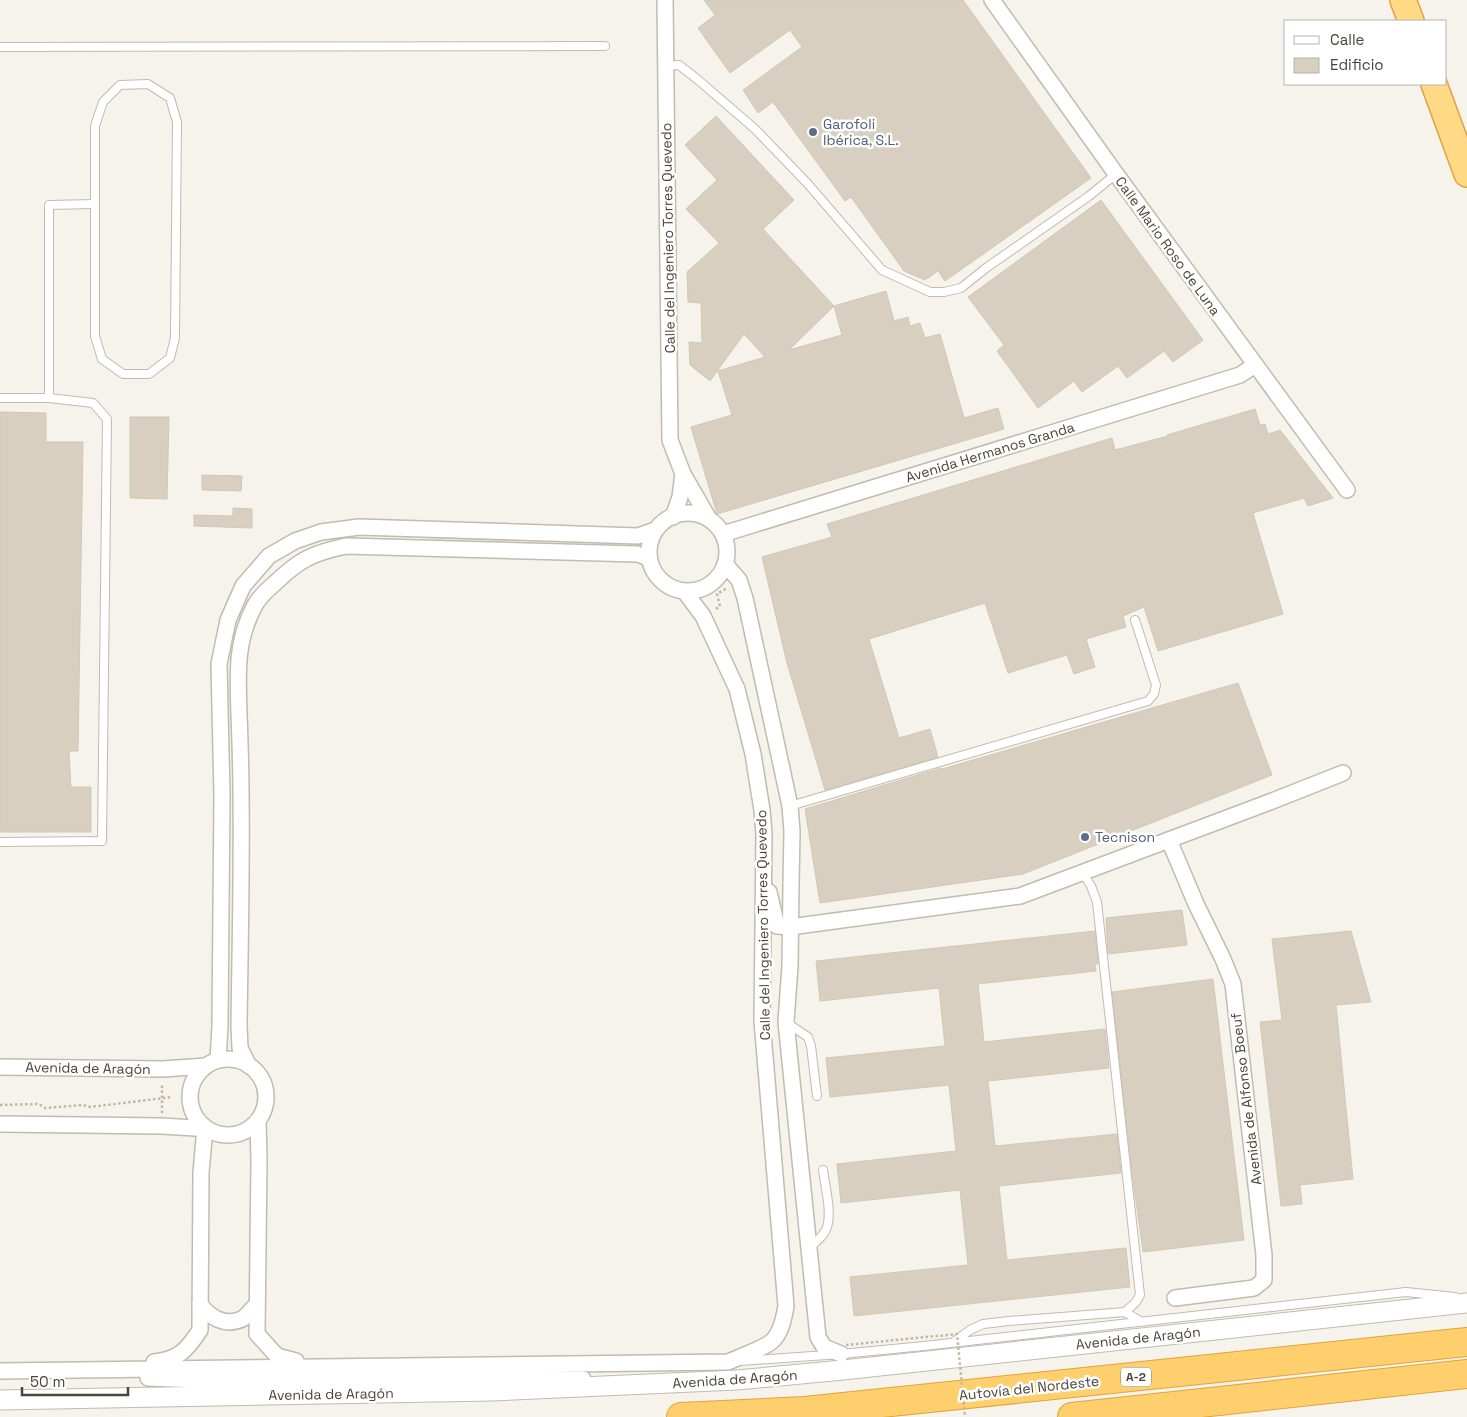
<svg xmlns="http://www.w3.org/2000/svg" width="1467" height="1417" font-family="'Space Grotesk',sans-serif">
<rect width="100%" height="100%" fill="#f6f3ec"/>
<g fill="#d8cfc1" stroke="#d3c7b4" fill-rule="evenodd">
<polygon points="704,0 963,0 1091,178 945,281 938,271 925,280 904,271 851,197 845,201 773,102 758,113 743,90 802,47 790,30 730,73 698,28 715,15"/>
<path d="M716,116L794,200L763,229L834,306L886,291L894,321L908,317L910,326L920,323L925,338L940,334L964,418L998,408L1004,429L717,514L691,427L732,415L718,371L765,357L744,334L710,381L690,365L689,342L702,343L701,303L688,302L687,272L719,243L686,209L717,180L685,145ZM834,306L842,335L789,350Z"/>
<polygon points="1101,200 1203,340 1173,362 1164,351 1127,378 1118,366 1082,392 1074,381 1038,408 997,351 1004,345 968,297"/>
<polygon points="1255,409 1260,425 1265,424 1268,434 1280,430 1333,498 1308,506 1304,498 1253,513 1283,614 1158,651 1144,607 1123,616 1126,627 1086,639 1095,667 1074,674 1067,655 1008,673 985,603 869,639 899,738 930,729 938,757 825,790 787,663 762,557 832,537 827,524 1112,438 1115,450 1168,436 1167,435"/>
<polygon points="0,412 46,413 46,442 83,442 78,751 69,751 71,787 91,787 91,832 0,832"/>
<polygon points="130,417 169,417 167,499 130,498"/>
<polygon points="202,475 242,476 241,491 202,490"/>
<polygon points="233,508 252,509 252,528 194,526 194,515 233,516"/>
<polygon points="1238,683 1272,775 1023,874 820,903 805,809 941,768 942,769"/>
<polygon points="1182,910 1187,945 1108,954 1106,918"/>
<polygon points="1095,931 1098,964 1095,964 1096,971 978,984 984,1042 1105,1029 1109,1068 988,1081 995,1146 1117,1134 1121,1173 999,1186 1007,1260 1126,1248 1130,1287 854,1316 850,1277 968,1265 960,1190 841,1203 837,1164 956,1151 949,1085 830,1097 826,1058 945,1046 939,988 820,1001 816,961"/>
<polygon points="1351,931 1371,1002 1336,1005 1353,1179 1300,1185 1302,1204 1281,1206 1260,1022 1282,1020 1272,939"/>
<polygon points="1213,979 1244,1240 1143,1252 1132,1172 1112,992"/>
</g>
<g fill="none" stroke-linecap="round" stroke-linejoin="round">
<defs>
<g id="service">
<polyline points="0,47 605,46"/>
<polyline points="665,66 679,65 697,79 755,129 808,184 882,270 930,292 944,292 961,288 986,268 1089,196 1116,174"/>
<polygon points="148,84 170,98 177,122 175,338 170,358 149,374 123,374 102,359 95,336 95,126 103,102 120,85"/>
<polyline points="0,398 49,398 49,205 94,204"/>
<polyline points="790,806 1148,701 1154,694 1156,685 1135,620"/>
<polyline points="0,842 102,841 107,419 93,403 49,398"/>
<polyline points="1083,873 1091,886 1097,902 1140,1295 1136,1302 1125,1312"/>
<polyline points="787,1023 808,1037 811,1046 817,1096"/>
<path d="M809,1248C816,1242 825,1235 827,1227C832,1212 825,1186 823,1170"/>
<polyline points="955,1341 970,1330 983,1324 1009,1321 1125,1312 1140,1321"/>
<polyline points="740,1361 841,1354 924,1346 1406,1292 1455,1297"/>
</g>
<g id="minor">
<polyline points="665,0 670,440 683,474 709,519"/>
<polyline points="992,0 1116,174 1347,490"/>
<circle cx="688" cy="552" r="39"/>
<polyline points="673,517 680,497 683,474"/>
<polyline points="723,534 1240,375 1255,365"/>
<polyline points="725,564 739,580 745,598 790,806 792,831 791,884 790,966 786,1022 818,1337 824,1347 841,1354"/>
<polyline points="1169,840 1196,904 1223,959 1233,984 1264,1255 1264,1280 1254,1288 1175,1298"/>
<polyline points="769,892 777,926 790,927 1020,896 1267,803 1343,773"/>
<circle cx="228" cy="1097" r="38"/>
<polyline points="218,1060 220,1026 222,794 219,664 228,620 243,586 269,556 295,541 321,532 359,527 638,536 655,530"/>
<path d="M249,1066L240,1048L239,1026C240,948 242,871 241,794C241,767 240,741 239,714C238,675 235,643 254,607C258,598 267,590 274,584C299,560 312,553 346,546L637,554L649,558"/>
<polyline points="0,1067 163,1069 206,1066"/>
<polyline points="258,1121 259,1160 257,1334 277,1356 296,1361"/>
<polyline points="0,1124 161,1126 195,1128 202,1126"/>
<path d="M200,1304C209,1317 225,1327 242,1319C247,1316 252,1309 256,1305"/>
<path d="M154,1362C178,1360 187,1350 200,1330L201,1172L205,1128"/>
<path d="M0,1371L728,1362C739,1357 762,1349 771,1342C781,1334 784,1318 786,1306L762,1021L764,834L762,810L753,754L737,689L703,616L685,592"/>
<polyline points="148,1378 226,1381 493,1378 583,1379"/>
</g>
<polyline id="tertiary" points="0,1400 492,1391 737,1380 843,1370 1467,1303"/>
<g id="trunk">
<polyline points="1403,0 1411,21"/>
<polyline points="1434,84 1467,174"/>
</g>
<g id="motorway">
<polyline points="681,1417 805,1411 1467,1342"/>
<polyline points="1072,1417 1467,1374"/>
</g>
</defs>
<use href="#service" stroke="#c2bbae" stroke-width="10"/>
<use href="#minor" stroke="#c2bbae" stroke-width="18"/>
<use href="#tertiary" stroke="#c2bbae" stroke-width="21"/>
<use href="#trunk" stroke="#e0a43c" stroke-width="28"/>
<use href="#motorway" stroke="#e0a43c" stroke-width="30"/>
<g stroke="#c4b79f" stroke-width="2.5" stroke-dasharray="2.5 2.5" stroke-linecap="butt">
<polyline points="716,609 720,606 717,594 727,588"/>
<polyline points="0,1105 39,1104 45,1108 83,1105 90,1107 172,1097"/>
<polyline points="162,1113 162,1083"/>
</g>
<use href="#service" stroke="#fff" stroke-width="8"/>
<use href="#minor" stroke="#fff" stroke-width="15"/>
<use href="#tertiary" stroke="#fff" stroke-width="19"/>
<use href="#trunk" stroke="#ffd985" stroke-width="25"/>
<use href="#motorway" stroke="#ffcf6e" stroke-width="28"/>
<polyline stroke="#c4b79f" stroke-width="2.5" stroke-dasharray="2.5 2.5" stroke-linecap="butt" points="846,1345 957,1334 965,1417"/>
</g>
<g fill="#5c6f8a" stroke="#fff" stroke-width="2">
<circle cx="813" cy="132" r="5"/>
<circle cx="1085" cy="837" r="5"/>
</g>
<g text-anchor="middle" stroke-width="5" stroke-linejoin="round" paint-order="stroke">
<rect fill="#fff" stroke="#817c74" stroke-width="1" x="1121" y="1367.5" width="30" height="19" rx="4"/>
<g font-size="12" font-weight="bold" fill="#4b4439">
<text x="1136" y="1381">A-2</text>
</g>
<g font-size="14" fill="#4e5e75" stroke="#fff" text-anchor="start">
<text x="823" y="129">Garofoli<tspan x="823" dy="16">Ibérica, S.L.</tspan></text>
<text x="1095" y="842">Tecnison</text>
</g>
<g font-size="14" fill="#4b4439" stroke="#fff">
<text transform="translate(668 238) rotate(-91)" y="5">Calle del Ingeniero Torres Quevedo</text>
<text transform="translate(1168 246) rotate(54)" y="5">Calle Mario Roso de Luna</text>
<text transform="translate(990 452) rotate(-17)" y="5">Avenida Hermanos Granda</text>
<text transform="translate(763 925) rotate(-91)" y="5">Calle del Ingeniero Torres Quevedo</text>
<text transform="translate(88 1068) rotate(1)" y="5">Avenida de Aragón</text>
<text transform="translate(1246 1099) rotate(-97)" y="5">Avenida de Alfonso Boeuf</text>
<text transform="translate(1138 1338) rotate(-6)" y="5">Avenida de Aragón</text>
<text transform="translate(735 1379) rotate(-4)" y="5">Avenida de Aragón</text>
<text transform="translate(1029 1388) rotate(-6)" y="5">Autovía del Nordeste</text>
<text transform="translate(331 1394) rotate(-1)" y="5">Avenida de Aragón</text>
</g>
</g>
<rect x="1284" y="20" width="162" height="65" fill="#ffffff" stroke="#b7b4b0"/>
<rect x="1294" y="36" width="25" height="8" fill="#ffffff" stroke="#b7b4b0"/>
<text x="1330" y="45" font-size="15" fill="#4b4439">Calle</text>
<rect x="1294" y="58" width="25" height="15" fill="#d8cfc1" stroke="#b7b4b0"/>
<text x="1330" y="70" font-size="15" fill="#4b4439">Edificio</text>
<path d="M22 1387v8h106v-8" fill="none" stroke="#4b4439" stroke-width="2.5"/>
<text x="30" y="1387" font-size="15" fill="#4b4439" stroke="#ffffff" stroke-width="4" paint-order="stroke">50 m</text>
</svg>
